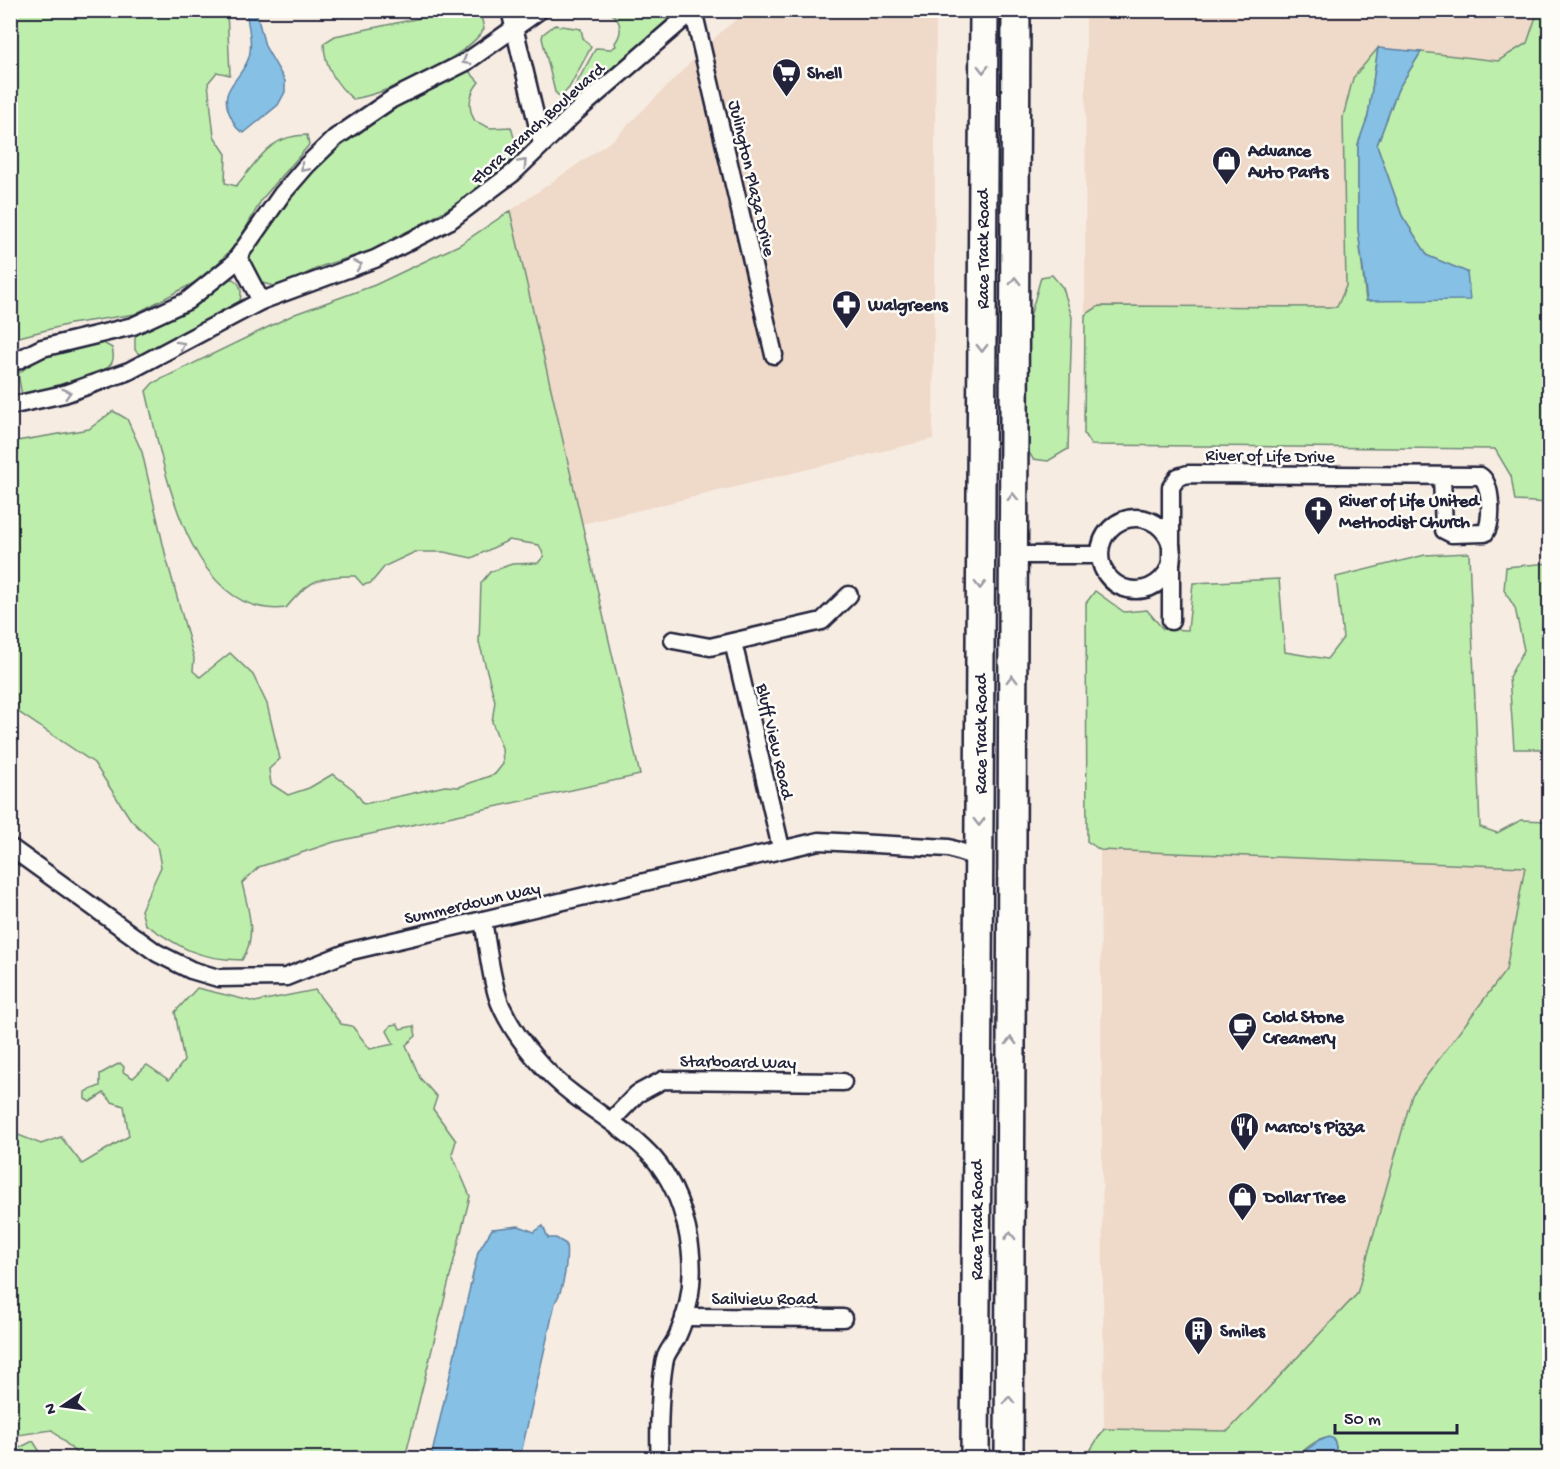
<svg xmlns="http://www.w3.org/2000/svg" width="1560" height="1469" font-family="'Gochi Hand',sans-serif">
<rect width="100%" height="100%" fill="#f7ece2"/>
<filter id="ink" filterUnits="userSpaceOnUse"><feTurbulence type="fractalNoise" baseFrequency=".0167" numOctaves="2"/><feDisplacementMap in="SourceGraphic" scale="12" xChannelSelector="R" yChannelSelector="G"/><feConvolveMatrix kernelMatrix="1 2 1 2 8 2 1 2 1" color-interpolation-filters="sRGB"/></filter>
<g filter="url(#ink)">
<g fill="#efd9c9">
<polygon points="747,11 936,11 933,439 582,524 510,211 614,139 722,31"/>
<polygon points="1086,11 1538,11 1527,43 1498,61 1421,52 1398,89 1402,216 1428,256 1467,272 1367,301 1358,144 1343,117 1346,286 1336,307 1099,306 1085,315"/>
<polygon points="1100,850 1525,867 1506,970 1412,1095 1357,1294 1228,1431 1104,1429"/>
</g>
<g fill="#beeeac" stroke="#708874" stroke-width="1.5">
<path d="M445,10L480,11L484,29C465,59 388,93 353,99C336,85 324,65 324,43L335,36L439,14Z"/>
<path d="M11,11H227L230,75L217,72L208,83L214,136L226,154L225,183L236,186C259,160 269,135 307,135L309,145L262,199L237,244L203,278L135,314L70,324L11,339Z"/>
<path d="M607,11H675L672,16L581,95L575,86L596,48L611,49L616,46L615,43C624,31 621,18 607,11Z"/>
<polygon points="1538,11 1549,11 1549,503 1515,501 1511,476 1495,449 1091,445 1084,434 1085,315 1099,306 1337,307 1346,286 1343,117 1353,78 1378,48 1368,116 1358,145 1358,229 1366,301 1467,272 1428,256 1402,216 1377,145 1398,89 1421,52 1498,61 1527,43"/>
<polygon points="555,25 581,29 583,38 591,47 569,88 560,97 555,92 542,38 543,34"/>
<path d="M466,68L479,82C469,94 467,107 475,121L490,128L511,127L519,155L484,188L382,247L322,266L289,282L274,286L262,283L254,272L250,259L251,250L274,212L325,154L382,113Z"/>
<path d="M510,211L640,775L334,842L259,867L242,883C248,909 258,936 242,960C197,959 181,948 145,924L141,910L161,867L157,845L131,820L94,763L11,707V442L89,429L113,411L127,419L142,452L166,557L194,658L193,671L200,677L230,653L253,675L267,704L280,759L269,769L271,784L288,795L309,788L333,774L354,790L364,804L445,786L459,787L495,774L503,764L502,748L492,722L495,701L479,642L481,583L490,572L512,564L538,563L544,556L539,545L509,540L472,558L444,552H415L385,566L371,583L363,585L355,576C320,575 308,581 286,608C188,620 163,462 146,391L153,383L295,314L375,285L419,264L459,245Z"/>
<polygon points="1052,275 1063,288 1072,317 1068,449 1048,461 1033,459 1028,451 1028,324 1041,277"/>
<path d="M233,279C242,285 242,291 240,301L146,354H139L135,350V337L140,330L184,311L226,280Z"/>
<path d="M100,341L112,348C115,359 113,364 104,371L22,396L18,374L37,359Z"/>
<path d="M1469,553L1480,827L1497,833L1521,820L1549,821V1458H1334L1336,1447L1334,1439C1320,1434 1304,1450 1295,1458H1091V1449L1104,1429L1228,1431L1357,1294L1412,1095L1506,970L1525,867L1100,850L1087,841L1086,603L1095,591L1124,612L1147,610L1163,629L1188,630L1193,583L1279,579L1285,652L1327,659L1343,638L1336,577L1425,555Z"/>
<polygon points="1549,563 1549,749 1514,749 1509,677 1524,650 1515,608 1504,590 1506,567"/>
<polygon points="197,988 255,1002 315,990 341,1024 352,1026 370,1049 394,1044 387,1031 391,1025 398,1024 400,1029 414,1026 416,1036 406,1045 420,1078 437,1097 433,1109 456,1141 452,1154 470,1196 405,1458 78,1458 77,1454 52,1430 11,1436 11,1132 41,1144 61,1137 82,1164 129,1136 124,1106 112,1102 104,1093 90,1102 85,1099 85,1092 100,1086 100,1074 120,1063 124,1067 123,1072 133,1078 147,1065 169,1080 184,1061 175,1012"/>
<polygon points="33,1441 44,1458 11,1458 11,1452"/>
</g>
<g fill="#86c0e5" stroke="#5e81a1" stroke-width="1.5">
<path d="M246,11H256L265,46L285,81V92L278,105L244,133C237,130 235,126 232,119C215,88 241,82 249,57C253,43 248,25 246,11Z"/>
<polygon points="1378,48 1421,52 1398,89 1377,145 1402,216 1428,256 1467,272 1470,300 1367,301 1358,229 1358,144 1368,116"/>
<path d="M519,1226L534,1232L543,1226L548,1238H556L566,1244C568,1262 564,1288 555,1303L520,1458H431L478,1252L492,1229Z"/>
<polygon points="1329,1437 1334,1439 1336,1447 1334,1458 1295,1458 1319,1441"/>
</g>
<g fill="none" stroke-linecap="round" stroke-linejoin="round">
<defs>
<g id="minor">
<polyline points="510,10 542,144"/>
<polyline points="693,10 774,355"/>
<polyline points="238,257 261,301"/>
<polyline points="10,364 42,348 133,326 187,301 233,264 282,194 307,165 335,138 392,99 466,62 540,10"/>
<polyline points="10,406 64,394 129,371 261,301 375,259 449,221 513,173 576,112 694,10"/>
<circle cx="1136" cy="554" r="36"/>
<polyline points="1013,555 1099,555"/>
<path d="M1171,621V487L1178,477L1188,474L1480,476C1492,483 1493,523 1485,533L1452,534L1444,530L1442,476"/>
<polyline points="673,640 710,647 822,621 849,595"/>
<polyline points="733,642 781,848"/>
<polyline points="10,847 157,953 191,970 218,978 286,977 351,951 819,841 949,848 979,858"/>
<path d="M483,920C487,943 492,988 502,1008C517,1040 546,1074 574,1095C630,1137 670,1153 687,1229C695,1265 693,1301 678,1335C675,1343 667,1351 665,1359C660,1382 658,1435 660,1458"/>
<polyline points="611,1121 637,1094 663,1080 843,1082"/>
<polyline points="684,1317 843,1318"/>
</g>
<g id="primary">
<polyline points="975,1458 984,10"/>
<polyline points="1009,1458 1016,10"/>
</g>
</defs>
<use href="#minor" stroke="#22223b" stroke-width="21"/>
<use href="#primary" stroke="#22223b" stroke-width="32"/>
<use href="#minor" stroke="#fdfcf7" stroke-width="16"/>
<use href="#primary" stroke="#fdfcf7" stroke-width="27"/>
</g>
<defs><path id="oneway-chevron" d="M-2-3.5L2.5 0L-2 3.5" fill="none" stroke-width="1.6" stroke-linecap="round" stroke-linejoin="round" transform="scale(1.5)"/></defs>
<g stroke="#9a9aa2">
<use href="#oneway-chevron" transform="translate(466 61) rotate(150)"/>
<use href="#oneway-chevron" transform="translate(983 69) rotate(90)"/>
<use href="#oneway-chevron" transform="translate(523 163) rotate(-47)"/>
<use href="#oneway-chevron" transform="translate(304 168) rotate(132)"/>
<use href="#oneway-chevron" transform="translate(358 265) rotate(-19)"/>
<use href="#oneway-chevron" transform="translate(1015 281) rotate(-90)"/>
<use href="#oneway-chevron" transform="translate(181 345) rotate(-29)"/>
<use href="#oneway-chevron" transform="translate(982 348) rotate(90)"/>
<use href="#oneway-chevron" transform="translate(67 393) rotate(-17)"/>
<use href="#oneway-chevron" transform="translate(1013 497) rotate(-90)"/>
<use href="#oneway-chevron" transform="translate(980 585) rotate(90)"/>
<use href="#oneway-chevron" transform="translate(1012 679) rotate(-90)"/>
<use href="#oneway-chevron" transform="translate(979 822) rotate(90)"/>
<use href="#oneway-chevron" transform="translate(1011 1041) rotate(-90)"/>
<use href="#oneway-chevron" transform="translate(1010 1236) rotate(-90)"/>
<use href="#oneway-chevron" transform="translate(1009 1400) rotate(-90)"/>
</g>
</g>
<defs>
<symbol id="supermarket-pin" viewBox="-11 -11 22 30"><path d="M0 17L-7.5 6A9.5 9.5 0 1 1 7.5 6Z" fill="#22223b" stroke="#fdfcf7"/><path d="M-6-5.5h2.5l.6 2H6L4.5 2H-2.5L-4.4-4H-6ZM-1.5 3.2a1.3 1.3 0 1 0 .1 0ZM3 3.2a1.3 1.3 0 1 0 .1 0Z" fill="#fff"/></symbol>
<symbol id="shop-pin" viewBox="-11 -11 22 30"><path d="M0 17L-7.5 6A9.5 9.5 0 1 1 7.5 6Z" fill="#22223b" stroke="#fdfcf7"/><path d="M-5-2.5h2.3a2.7 3.5 0 0 1 5.4 0H5L5.5 6h-11ZM-1.5-2.5h3a1.5 2.3 0 0 0-3 0Z" fill="#fff"/></symbol>
<symbol id="pharmacy-pin" viewBox="-11 -11 22 30"><path d="M0 17L-7.5 6A9.5 9.5 0 1 1 7.5 6Z" fill="#22223b" stroke="#fdfcf7"/><path d="M-2-6h4v4h4v4h-4v4h-4v-4h-4v-4h4Z" fill="#fff"/></symbol>
<symbol id="church-pin" viewBox="-11 -11 22 30"><path d="M0 17L-7.5 6A9.5 9.5 0 1 1 7.5 6Z" fill="#22223b" stroke="#fdfcf7"/><path d="M-1.2-6h2.4v3.5h3.3v2.4h-3.3V6h-2.4V-.1h-3.3v-2.4h3.3Z" fill="#fff"/></symbol>
<symbol id="cafe-pin" viewBox="-11 -11 22 30"><path d="M0 17L-7.5 6A9.5 9.5 0 1 1 7.5 6Z" fill="#22223b" stroke="#fdfcf7"/><path d="M-5.5-4.5H6V0H3Q3 3.5 0 3.5H-2.5Q-5.5 3.5-5.5 0ZM3-3.2v2h1.7v-2ZM-6 4.5H4V6H-6Z" fill="#fff"/></symbol>
<symbol id="restaurant-pin" viewBox="-11 -11 22 30"><path d="M0 17L-7.5 6A9.5 9.5 0 1 1 7.5 6Z" fill="#22223b" stroke="#fdfcf7"/><path d="M-5-6h1v4h1v-4h1v4h1v-4h1v5L-1.5 .5V6h-2V.5L-5-1ZM5-6V6H3V1.5H1.5Q1.5-4 5-6Z" fill="#fff"/></symbol>
<symbol id="building-pin" viewBox="-11 -11 22 30"><path d="M0 17L-7.5 6A9.5 9.5 0 1 1 7.5 6Z" fill="#22223b" stroke="#fdfcf7"/><path d="M-4-6H4V6H1V3H-1V6H-4ZM-2.5-4.3h1.7v1.8h-1.7ZM.8-4.3h1.7v1.8H.8ZM-2.5-1h1.7V.8h-1.7ZM.8-1h1.7V.8H.8Z" fill="#fff"/></symbol>
</defs>
<g fill-rule="evenodd">
<use href="#supermarket-pin" x="770" y="56" width="33" height="45"/>
<use href="#shop-pin" x="1210" y="144" width="33" height="45"/>
<use href="#pharmacy-pin" x="830" y="288" width="33" height="45"/>
<use href="#church-pin" x="1302" y="494" width="33" height="45"/>
<use href="#cafe-pin" x="1226" y="1010" width="33" height="45"/>
<use href="#restaurant-pin" x="1228" y="1110" width="33" height="45"/>
<use href="#shop-pin" x="1226" y="1180" width="33" height="45"/>
<use href="#building-pin" x="1182" y="1314" width="33" height="45"/>
</g>
<g text-anchor="middle" stroke-width="5" stroke-linejoin="round" paint-order="stroke">
<g font-size="18" font-weight="bold" fill="#22223b" stroke="#fdfcf7" text-anchor="start">
<text x="807" y="78">Shell</text>
<text x="1248" y="156">Advance<tspan x="1248" dy="21">Auto Parts</tspan></text>
<text x="868" y="310">Walgreens</text>
<text x="1339" y="506">River of Life United<tspan x="1339" dy="21">Methodist Church</tspan></text>
<text x="1263" y="1022">Cold Stone<tspan x="1263" dy="21">Creamery</tspan></text>
<text x="1265" y="1132">Marco's Pizza</text>
<text x="1264" y="1202">Dollar Tree</text>
<text x="1220" y="1336">Smiles</text>
</g>
<g font-size="18" fill="#22223b" stroke="#fdfcf7">
<text transform="translate(537 123) rotate(-42)" y="6">Flora Branch Boulevard</text>
<text transform="translate(753 178) rotate(77)" y="6">Julington Plaza Drive</text>
<text transform="translate(982 249) rotate(-90)" y="6">Race Track Road</text>
<text transform="translate(1270 455) rotate(1)" y="6">River of Life Drive</text>
<text transform="translate(980 734) rotate(-90)" y="6">Race Track Road</text>
<text transform="translate(776 741) rotate(77)" y="6">Bluff View Road</text>
<text transform="translate(472 902) rotate(-13)" y="6">Summerdown Way</text>
<text transform="translate(738 1061) rotate(1)" y="6">Starboard Way</text>
<text transform="translate(976 1220) rotate(-90)" y="6">Race Track Road</text>
<text x="764" y="1304">Sailview Road</text>
</g>
</g>
<rect width="1560" height="1469" fill="none" stroke="#fdfcf7" stroke-width="36"/>
<rect x="18" y="18" width="1524" height="1433" fill="none" stroke="#22223b" stroke-width="2" filter="url(#ink)"/>
<g transform="translate(63 1406) rotate(257)" stroke="#fdfcf7" stroke-width="4.5" paint-order="stroke">
<path d="M0-4.5L10 22L0 15L-10 22Z" fill="#22223b"/>
<text y="-9" font-size="16" font-weight="bold" text-anchor="middle" fill="#22223b">N</text>
</g>
<path d="M1335 1424v9h122v-9" fill="none" stroke="#22223b" stroke-width="3"/>
<text x="1344" y="1424" font-size="18" fill="#22223b" stroke="#fdfcf7" stroke-width="4.5" paint-order="stroke">50 m</text>
</svg>
